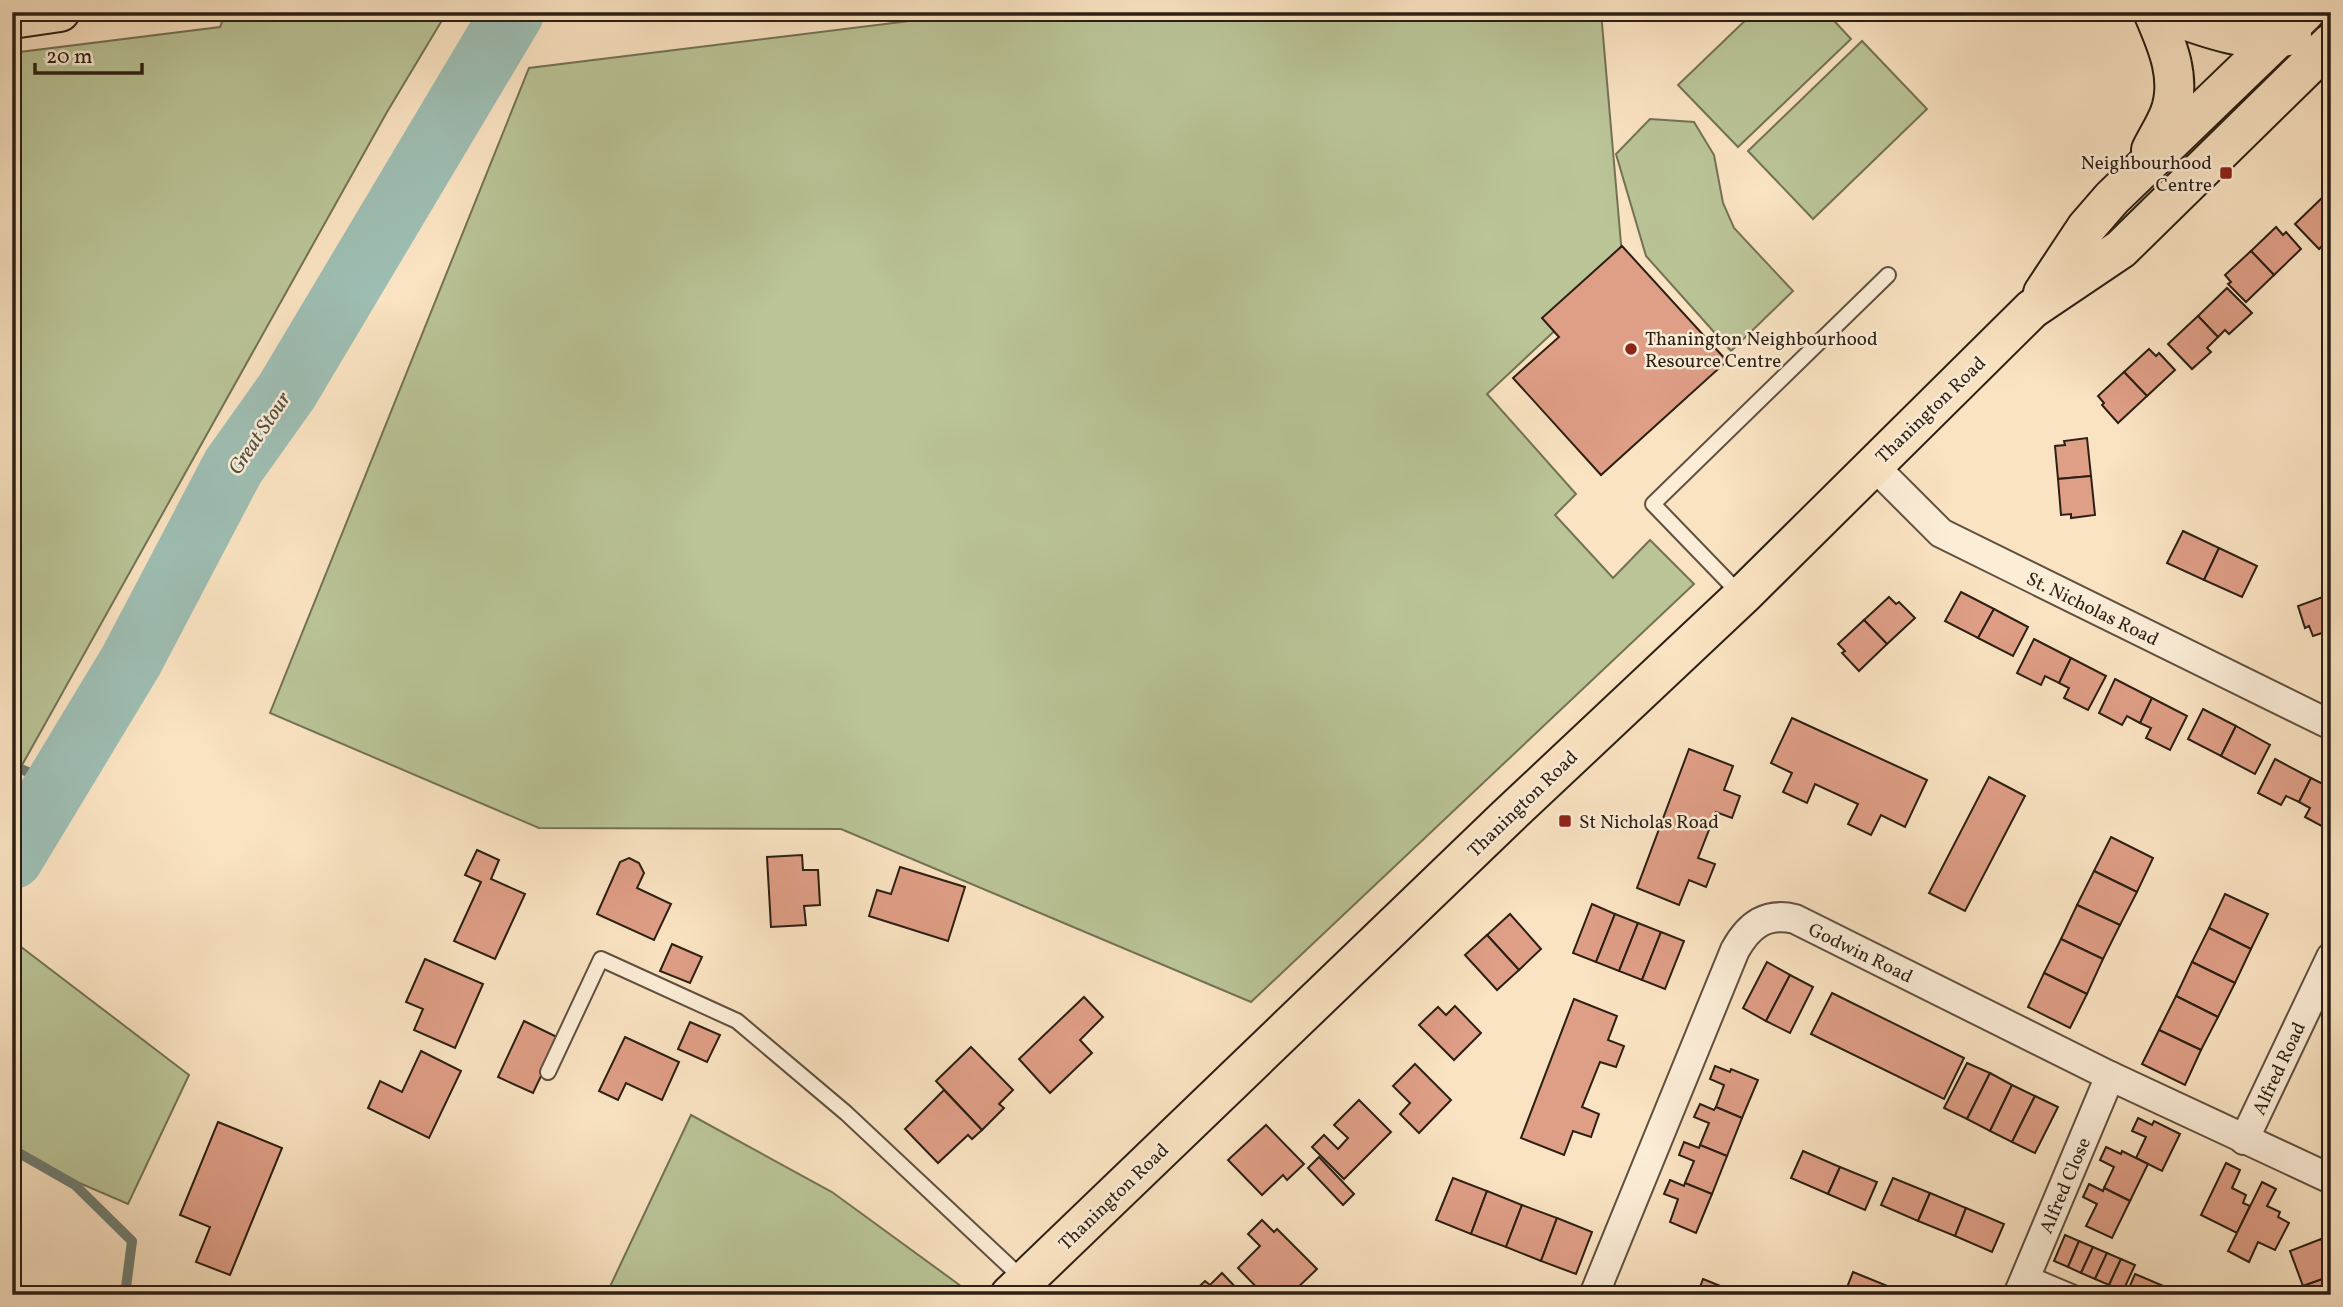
<svg xmlns="http://www.w3.org/2000/svg" width="2343" height="1307" font-family="Vollkorn,serif">
<rect width="100%" height="100%" fill="#fae3c2"/>
<filter id="stains"><feTurbulence type="fractalNoise" baseFrequency=".00286" numOctaves="4"/><feColorMatrix values="0 0 0 0 .2 0 0 0 0 .09 0 0 0 0 .02 0 0 0 .5 -.17"/></filter>
<radialGradient id="worn" r=".72"><stop offset=".6" stop-color="#630" stop-opacity="0"/><stop offset="1" stop-color="#630" stop-opacity=".3"/></radialGradient>
<g fill="#bac497" stroke="#737255" stroke-width="2">
<polygon points="226,12 447,12 387,112 12,783 12,53 220,27"/>
<polygon points="982,12 1601,12 1623,267 1487,394 1576,494 1555,515 1613,578 1650,540 1694,584 1251,1002 841,829 539,828 270,713 529,68"/>
<polygon points="1754,12 1826,12 1851,39 1738,147 1678,85"/>
<polygon points="1862,41 1927,109 1813,219 1748,151"/>
<polygon points="1650,119 1694,122 1714,155 1723,203 1734,228 1793,291 1731,351 1646,256 1616,154"/>
<polygon points="12,940 189,1075 128,1204 12,1154"/>
<polygon points="691,1115 832,1192 965,1289 959,1295 606,1295"/>
</g>
<g fill="none" stroke-linecap="round" stroke-linejoin="round">
<g stroke="#707e73" stroke-width="10">
<polyline points="12,765 57,785"/>
<polyline points="12,1149 75,1185 132,1241 125,1295"/>
</g>
<polyline stroke="#9ebeb3" stroke-width="63" points="12,858 131,661 233,467 287,391 513,12"/>
</g>
<g fill="#df9e86" stroke="#2c1f13" stroke-width="2">
<polygon points="2325,195 2331,201 2331,237 2319,249 2295,224"/>
<polygon points="2276,227 2283,235 2286,232 2301,249 2274,275 2251,251"/>
<polygon points="1622,246 1727,361 1601,475 1513,378 1559,337 1542,318"/>
<polygon points="2251,251 2274,275 2246,302 2228,284 2231,282 2225,275"/>
<polygon points="2227,288 2252,313 2229,334 2225,330 2218,337 2198,316"/>
<polygon points="2198,316 2218,337 2207,348 2211,352 2192,369 2168,344"/>
<polygon points="2149,349 2156,356 2159,353 2175,370 2147,396 2124,372"/>
<polygon points="2124,372 2147,396 2118,423 2102,405 2104,403 2098,396"/>
<polygon points="2087,438 2091,476 2058,479 2055,446 2065,445 2064,441"/>
<polygon points="2091,476 2095,515 2071,518 2071,514 2061,515 2058,479"/>
<polygon points="2183,531 2219,548 2204,580 2167,563"/>
<polygon points="2219,548 2257,566 2242,597 2204,580"/>
<polygon points="1961,592 1994,609 1978,638 1945,621"/>
<polygon points="2331,594 2331,630 2313,636 2309,626 2305,628 2298,606"/>
<polygon points="1889,597 1896,604 1899,602 1915,618 1887,644 1864,620"/>
<polygon points="1994,609 2028,627 2013,656 1978,638"/>
<polygon points="1864,620 1887,644 1859,671 1842,653 1845,651 1838,644"/>
<polygon points="2034,639 2071,658 2059,683 2045,676 2041,685 2017,673"/>
<polygon points="2071,658 2106,676 2088,710 2064,698 2069,688 2059,683"/>
<polygon points="2115,679 2152,698 2140,723 2127,716 2122,725 2099,713"/>
<polygon points="2152,698 2187,716 2170,750 2146,738 2151,728 2140,723"/>
<polygon points="2203,709 2236,726 2221,756 2188,739"/>
<polygon points="1792,718 1927,780 1905,827 1881,815 1871,835 1848,824 1858,804 1815,784 1807,803 1783,792 1792,773 1771,763"/>
<polygon points="2236,726 2270,745 2255,774 2221,756"/>
<polygon points="1689,749 1733,766 1724,790 1740,796 1732,818 1716,812 1698,858 1715,864 1706,887 1689,880 1679,905 1637,888"/>
<polygon points="2275,759 2311,778 2299,802 2286,796 2281,805 2258,793"/>
<polygon points="1989,777 2025,796 1965,911 1929,893"/>
<polygon points="2311,778 2331,788 2331,826 2329,830 2305,817 2310,808 2299,802"/>
<polygon points="2111,837 2153,858 2137,892 2094,871"/>
<polygon points="477,850 499,860 491,879 525,894 495,959 454,941 481,882 465,875"/>
<polygon points="802,855 803,870 818,870 820,905 804,906 806,925 771,927 767,857"/>
<polygon points="629,858 639,863 644,873 637,888 671,904 654,940 597,914 620,862"/>
<polygon points="900,867 965,887 948,941 869,916 877,890 891,894"/>
<polygon points="2094,871 2137,892 2120,925 2077,905"/>
<polygon points="2225,894 2268,914 2251,949 2209,928"/>
<polygon points="1592,904 1615,914 1596,962 1573,953"/>
<polygon points="2077,905 2120,925 2103,959 2061,939"/>
<polygon points="1510,914 1541,949 1519,970 1487,935"/>
<polygon points="1615,914 1638,923 1619,971 1596,962"/>
<polygon points="1638,923 1661,932 1642,980 1619,971"/>
<polygon points="2209,928 2251,949 2235,983 2192,962"/>
<polygon points="1661,932 1684,941 1665,989 1642,980"/>
<polygon points="1487,935 1519,970 1497,990 1465,955"/>
<polygon points="2061,939 2103,959 2087,994 2044,973"/>
<polygon points="672,944 702,957 690,983 660,971"/>
<polygon points="425,959 483,984 455,1048 414,1030 423,1009 406,1002"/>
<polygon points="1767,962 1790,975 1766,1021 1743,1008"/>
<polygon points="2192,962 2235,983 2218,1017 2176,996"/>
<polygon points="2044,973 2087,994 2070,1028 2028,1007"/>
<polygon points="1790,975 1813,987 1790,1033 1766,1021"/>
<polygon points="1832,993 1964,1058 1944,1099 1811,1034"/>
<polygon points="2176,996 2218,1017 2201,1050 2159,1030"/>
<polygon points="1084,997 1103,1017 1080,1040 1092,1053 1050,1093 1019,1059"/>
<polygon points="1574,999 1617,1016 1608,1040 1624,1046 1616,1067 1600,1062 1582,1107 1599,1114 1591,1137 1573,1131 1564,1155 1521,1138"/>
<polygon points="1455,1006 1481,1033 1454,1060 1419,1025 1438,1007 1446,1015"/>
<polygon points="524,1021 559,1038 533,1093 498,1077"/>
<polygon points="690,1022 720,1035 707,1062 678,1049"/>
<polygon points="2159,1030 2201,1050 2185,1085 2142,1064"/>
<polygon points="625,1037 679,1062 662,1100 626,1083 618,1100 599,1091"/>
<polygon points="971,1047 1013,1090 999,1104 1004,1108 982,1130 936,1081"/>
<polygon points="421,1051 461,1071 429,1138 368,1108 380,1081 402,1092"/>
<polygon points="1967,1063 1990,1073 1967,1119 1944,1108"/>
<polygon points="1415,1064 1451,1100 1419,1133 1400,1114 1410,1103 1393,1086"/>
<polygon points="1715,1066 1730,1072 1731,1069 1758,1080 1742,1118 1716,1107 1724,1085 1710,1079"/>
<polygon points="1990,1073 2012,1085 1990,1131 1967,1119"/>
<polygon points="2012,1085 2035,1096 2012,1142 1990,1131"/>
<polygon points="944,1090 982,1130 972,1139 968,1135 938,1163 905,1129"/>
<polygon points="2035,1096 2058,1107 2035,1153 2012,1142"/>
<polygon points="1359,1100 1391,1132 1344,1179 1312,1147 1324,1135 1338,1149 1348,1138 1334,1125"/>
<polygon points="1700,1104 1714,1110 1716,1107 1742,1118 1727,1156 1700,1145 1709,1123 1694,1117"/>
<polygon points="2138,1118 2152,1125 2154,1121 2180,1134 2162,1171 2136,1158 2146,1137 2132,1131"/>
<polygon points="218,1122 282,1148 230,1275 196,1262 210,1227 180,1215"/>
<polygon points="1266,1125 1304,1164 1287,1180 1283,1175 1262,1195 1228,1160"/>
<polygon points="1684,1142 1699,1148 1700,1145 1727,1156 1712,1194 1685,1183 1694,1161 1679,1155"/>
<polygon points="2106,1147 2121,1154 2122,1151 2148,1164 2130,1201 2104,1188 2114,1167 2100,1160"/>
<polygon points="1803,1151 1840,1167 1828,1194 1791,1178"/>
<polygon points="1319,1157 1354,1194 1343,1205 1308,1168"/>
<polygon points="2226,1163 2240,1170 2232,1188 2246,1195 2243,1203 2250,1206 2237,1233 2201,1215"/>
<polygon points="1840,1167 1877,1182 1865,1210 1828,1194"/>
<polygon points="1453,1178 1487,1191 1471,1234 1436,1220"/>
<polygon points="1893,1178 1930,1193 1918,1221 1881,1205"/>
<polygon points="1670,1180 1684,1186 1685,1183 1712,1194 1696,1233 1670,1222 1678,1199 1664,1194"/>
<polygon points="2262,1182 2276,1189 2267,1206 2280,1212 2278,1217 2289,1223 2275,1250 2258,1242 2249,1262 2228,1251"/>
<polygon points="2089,1184 2103,1191 2104,1188 2130,1201 2112,1238 2086,1226 2097,1204 2083,1197"/>
<polygon points="1487,1191 1522,1205 1506,1247 1471,1234"/>
<polygon points="1930,1193 1966,1208 1955,1236 1918,1221"/>
<polygon points="1522,1205 1557,1218 1541,1261 1506,1247"/>
<polygon points="1966,1208 2004,1224 1992,1252 1955,1236"/>
<polygon points="1557,1218 1592,1232 1576,1274 1541,1261"/>
<polygon points="1262,1220 1274,1232 1277,1229 1317,1269 1290,1295 1264,1295 1238,1268 1260,1246 1248,1234"/>
<polygon points="2065,1235 2079,1241 2068,1267 2054,1261"/>
<polygon points="2321,1239 2331,1263 2331,1276 2303,1286 2290,1251"/>
<polygon points="2079,1241 2093,1247 2081,1273 2068,1267"/>
<polygon points="2093,1247 2107,1253 2095,1279 2081,1273"/>
<polygon points="2107,1253 2121,1259 2109,1285 2095,1279"/>
<polygon points="2121,1259 2135,1265 2123,1291 2109,1285"/>
<polygon points="1853,1272 1890,1287 1887,1295 1844,1295"/>
<polygon points="1222,1273 1243,1295 1190,1295 1205,1281 1210,1285"/>
<polygon points="2135,1274 2173,1290 2171,1295 2126,1295"/>
<polygon points="2331,1276 2331,1295 2307,1295 2303,1286"/>
<polygon points="1703,1279 1740,1294 1697,1295"/>
<polygon points="1935,1287 1953,1295 1932,1295"/>
</g>
<g fill="none" stroke-linecap="round" stroke-linejoin="round">
<defs>
<g id="lane">
<polyline points="1740,594 1653,504 1888,275"/>
<polyline points="548,1072 601,959 737,1021 846,1113 1023,1279"/>
<polyline points="2027,1273 2079,1295"/>
</g>
<g id="street">
<polyline points="1873,465 1941,533 2331,725"/>
<polyline points="2244,1140 2331,957"/>
<path d="M1594,1295L1735,950C1749,925 1766,912 1795,919L2110,1076L2331,1179"/>
<polyline points="2018,1295 2110,1076"/>
</g>
<g id="highway">
<path d="M2162,12C2202,26 2249,46 2292,35"/>
<polyline points="12,19 60,12"/>
<path d="M2151,150C2157,138 2164,127 2169,115C2183,80 2167,44 2153,12"/>
<polyline points="2043,293 2086,228 2112,198 2305,12"/>
<polyline points="1010,1295 1507,817 1742,596 2032,309 2121,249 2331,43"/>
</g>
</defs>
<use href="#lane" stroke="#60503f" stroke-width="18"/>
<use href="#street" stroke="#60503f" stroke-width="32"/>
<use href="#highway" stroke="#2c1f13" stroke-width="42"/>
<use href="#lane" stroke="#fcedd7" stroke-width="14"/>
<use href="#street" stroke="#fcedd7" stroke-width="28"/>
<use href="#highway" stroke="#fae3c2" stroke-width="38"/>
</g>
<g fill="#8f2418" stroke="#fcedd7" stroke-width="2.5">
<rect x="2219" y="166" width="14" height="14" rx="3.5"/>
<circle cx="1631" cy="349" r="7"/>
<rect x="1558" y="814" width="14" height="14" rx="3.5"/>
</g>
<g text-anchor="middle" stroke-width="5" stroke-linejoin="round" paint-order="stroke">
<g font-size="19" fill="#2c1f13" stroke="#fcedd7" text-anchor="start">
<text x="2212" y="169" text-anchor="end">Neighbourhood<tspan x="2212" dy="22">Centre</tspan></text>
<text x="1645" y="345">Thanington Neighbourhood<tspan x="1645" dy="22">Resource Centre</tspan></text>
<text x="1579" y="828">St Nicholas Road</text>
</g>
<g font-size="19" fill="#2c1f13" stroke="#fcedd7">
<text transform="translate(1930 409) rotate(-44)" y="7">Thanington Road</text>
<text transform="translate(2093 608) rotate(26)" y="7">St. Nicholas Road</text>
<text transform="translate(1522 803) rotate(-44)" y="7">Thanington Road</text>
<text transform="translate(1861 952) rotate(26)" y="7">Godwin Road</text>
<text transform="translate(2278 1068) rotate(-65)" y="7">Alfred Road</text>
<text transform="translate(2064 1185) rotate(-67)" y="7">Alfred Close</text>
<text transform="translate(1113 1196) rotate(-44)" y="7">Thanington Road</text>
</g>
<g font-size="21" font-style="italic" fill="#4e4f43" stroke="#fcedd7">
<text transform="translate(259 433) rotate(-56)" y="7">Great Stour</text>
</g>
</g>
<rect width="2343" height="1307" fill="none" stroke="#fae3c2" stroke-width="42"/>
<rect x="14" y="14" width="2315" height="1279" fill="none" stroke="#2c1f13" stroke-width="3.5"/>
<rect x="21" y="21" width="2301" height="1265" fill="none" stroke="#2c1f13" stroke-width="2"/>
<path d="M35 63v10h107v-10" fill="none" stroke="#2c1f13" stroke-width="3.5"/>
<text x="46" y="63" font-size="21" fill="#2c1f13" stroke="#fcedd7" stroke-width="5" paint-order="stroke">20 m</text>
<rect width="100%" height="100%" filter="url(#stains)"/>
<rect width="100%" height="100%" fill="url(#worn)"/>
</svg>
